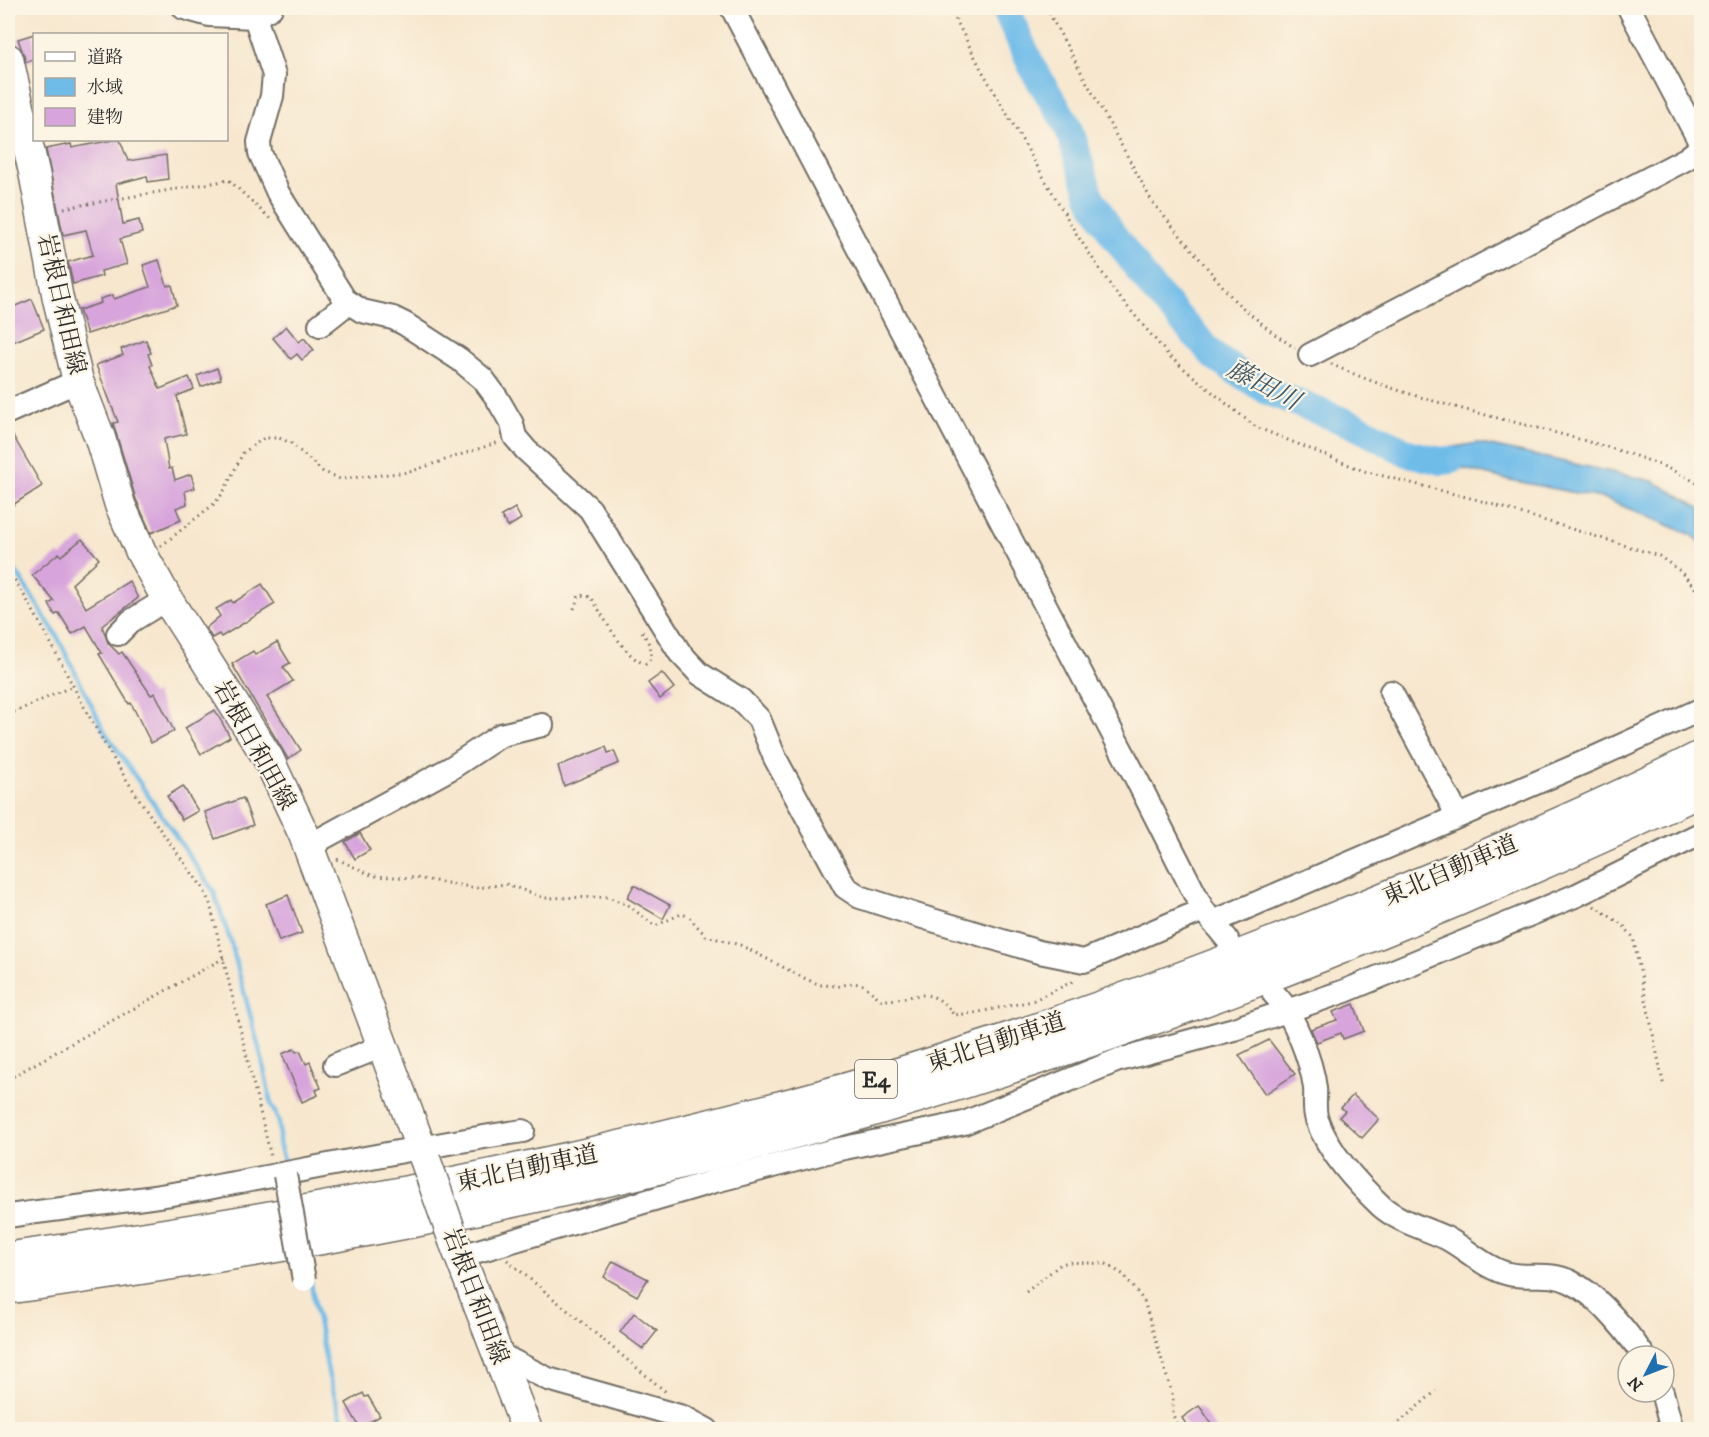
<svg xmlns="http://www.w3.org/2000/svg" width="1709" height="1437" font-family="'IM FELL DW Pica','Noto Serif JP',serif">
<rect width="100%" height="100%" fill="#fcf5e5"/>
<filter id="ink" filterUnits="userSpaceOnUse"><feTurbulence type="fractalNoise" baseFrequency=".0167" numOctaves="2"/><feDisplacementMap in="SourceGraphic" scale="12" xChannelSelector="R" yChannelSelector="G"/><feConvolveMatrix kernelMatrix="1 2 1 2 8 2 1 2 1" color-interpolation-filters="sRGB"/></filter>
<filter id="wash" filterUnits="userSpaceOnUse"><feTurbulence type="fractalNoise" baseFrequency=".008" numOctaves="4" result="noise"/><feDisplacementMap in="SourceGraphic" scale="24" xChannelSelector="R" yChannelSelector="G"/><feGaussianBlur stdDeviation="1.35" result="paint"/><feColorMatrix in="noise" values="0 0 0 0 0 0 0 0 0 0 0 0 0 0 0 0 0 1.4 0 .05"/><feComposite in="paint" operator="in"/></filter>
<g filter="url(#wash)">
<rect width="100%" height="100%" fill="#f7e7ce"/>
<polygon fill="#6fbce9" stroke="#4d748a" stroke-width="1.5" points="1477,443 1653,481 1701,508 1701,543 1692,535 1606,499 1500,478 1411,455"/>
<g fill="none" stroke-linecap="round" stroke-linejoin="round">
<g stroke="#6fbce9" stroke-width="4.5">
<polyline points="8,559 57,636 105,732 214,892 231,943 263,1063 271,1104 279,1122 279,1143 286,1168"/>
<polyline points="311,1284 329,1377 345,1430"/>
</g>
<polyline stroke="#6fbce9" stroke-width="28" points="1005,8 1034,71 1067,124 1091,198 1112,233 1152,288 1216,358 1267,391 1356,426 1408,453 1441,461 1451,460"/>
</g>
<g id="blocks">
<g fill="#d7a4dc">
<polygon points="34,34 34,60 26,62 18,39"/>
<polygon points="113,140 120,140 128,161 166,155 168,179 148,182 147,176 116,184 123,224 139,220 142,233 120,239 127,264 101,271 102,276 73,284 68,262 93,255 86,230 63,235 46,149 71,144 72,148"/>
<polygon points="159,260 167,286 172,285 177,305 87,334 79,310 101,303 100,299 113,295 114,299 150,287 143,265"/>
<polygon points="32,299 44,329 8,344 8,309"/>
<polygon points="286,326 299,342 304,338 314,350 302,360 297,354 291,359 273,338"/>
<polygon points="146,340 151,353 148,354 152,365 150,366 160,389 189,377 194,389 177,396 186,434 164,439 169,469 172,468 175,480 191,474 195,488 185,491 187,504 176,508 181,520 151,533 136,499 113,423 118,422 96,365 123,355 121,349"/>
<polygon points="217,368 221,379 201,387 197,376"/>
<polygon points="8,427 42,486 8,508"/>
<polygon points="515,508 521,519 508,527 501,516"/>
<polygon points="82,539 99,559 72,584 86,608 129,581 138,598 102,626 108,643 119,654 122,652 151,695 155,693 174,731 151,743 131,703 129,704 99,654 102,653 86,626 72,634 59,613 55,615 49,604 54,601 32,575 59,553 61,556"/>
<polygon points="262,584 275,604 221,637 219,634 212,638 206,628 220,616 216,609 231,600 233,603"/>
<polygon points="277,642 290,663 283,667 293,681 267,697 301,750 288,759 232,664 253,651 255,655"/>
<polygon points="662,673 674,688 660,699 648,683"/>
<polygon points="215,710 230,737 201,754 185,728"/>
<polygon points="606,747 608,753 614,751 619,763 564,786 558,766"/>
<polygon points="183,786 198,811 182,820 167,796"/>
<polygon points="243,798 253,825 215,839 205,812"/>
<polygon points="360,833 370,850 355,859 345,842"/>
<polygon points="634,885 670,905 663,919 627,898"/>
<polygon points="288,895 302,933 279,941 266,904"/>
<polygon points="1354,1004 1364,1031 1343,1039 1341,1033 1317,1042 1311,1029 1337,1020 1333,1012"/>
<polygon points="1269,1040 1295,1074 1265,1094 1239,1055"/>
<polygon points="294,1049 296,1052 300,1051 306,1064 310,1062 321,1088 316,1090 318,1095 302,1102 282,1054"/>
<polygon points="1353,1095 1379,1119 1362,1138 1339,1117 1345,1111 1341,1108"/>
<polygon points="613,1261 648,1279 637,1296 604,1277"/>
<polygon points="634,1313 657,1331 643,1349 620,1332"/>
<polygon points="363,1393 365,1397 368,1396 380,1416 360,1428 346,1403"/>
<polygon points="1199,1406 1203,1411 1216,1430 1190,1430 1182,1418"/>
</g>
</g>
</g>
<g filter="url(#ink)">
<use href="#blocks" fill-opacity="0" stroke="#726d64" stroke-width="1.5"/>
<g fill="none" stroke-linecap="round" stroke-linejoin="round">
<defs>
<g id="minor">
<polyline points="184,8 209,15 255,17 271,8"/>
<polyline points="255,8 255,17 274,75 272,96 259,142 260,153 278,193 345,300 362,311 393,318 405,324 459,359 483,379 497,398 512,424 515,437 526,450 590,509 680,653 700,674 741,700 759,719 775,758 845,887 860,897 919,916 1039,952 1084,961 1203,910"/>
<polyline points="732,8 1135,776 1203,910 1227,939"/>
<polyline points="1629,8 1702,146"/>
<polyline points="320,325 348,303"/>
<polyline points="1310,355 1686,159 1702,147"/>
<polyline points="8,412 78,381"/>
<polyline points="118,634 131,621 167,599"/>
<polyline points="1391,692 1458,816"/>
<polyline points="310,850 323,838 451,768 501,735 542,725"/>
<polyline points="1213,922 1587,761 1702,709"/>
<path d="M1274,994C1293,1011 1312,1063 1315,1088C1316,1099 1313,1109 1317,1120C1329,1153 1356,1182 1381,1206C1399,1222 1425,1228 1446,1238C1467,1249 1486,1269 1509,1274C1531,1279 1549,1271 1571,1282C1598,1295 1627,1332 1644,1356"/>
<polyline points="335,1065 383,1046"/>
<path d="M8,1216C70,1207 134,1201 197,1190C306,1170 413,1147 523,1131"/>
<polyline points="461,1256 715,1181 835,1150 964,1123 1116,1061 1234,1029 1345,991 1577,895 1702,833"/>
<polyline points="499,1354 548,1379 683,1417 707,1430"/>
<polyline points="1662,1392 1672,1430"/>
</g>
<g id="major">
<polyline points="8,59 34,172 58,299 78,381 100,438 120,505 141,552 167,599 268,758 304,835 425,1159"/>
<polyline points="454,1241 527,1430"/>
</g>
<g id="highway">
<path d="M8,1259C272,1222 536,1173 795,1104C989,1052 1181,982 1367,906C1480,860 1593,812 1702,757"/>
<path d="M8,1287C278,1249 548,1202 811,1127C1117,1041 1415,926 1702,789"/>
</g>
</defs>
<use href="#minor" stroke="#726d64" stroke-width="26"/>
<use href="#major" stroke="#726d64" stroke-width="33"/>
<use href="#highway" stroke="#726d64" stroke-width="36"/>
<g stroke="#726d64" stroke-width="3" stroke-dasharray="1.5 4.5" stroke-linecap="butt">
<polyline points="950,8 981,69 1077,235 1115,292 1170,357 1223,401 1256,427 1364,471 1478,500 1659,556 1680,571 1702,596"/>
<polyline points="1046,8 1153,203 1235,301 1273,333 1295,348"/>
<polyline points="64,208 229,180 270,219"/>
<path d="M1331,364C1404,398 1486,414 1564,435C1611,448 1659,460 1702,486"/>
<polyline points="161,546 214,504 223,493 243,453 264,438 279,438 291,443 322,471 340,479 409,472 499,442"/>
<path d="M8,570C41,619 65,673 94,725C125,782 164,836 203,888L210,904L271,1157"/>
<path d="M574,609L579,595L591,597C603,615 624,659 646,664C657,654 648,642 642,631"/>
<polyline points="8,715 73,686"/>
<path d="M337,859L373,876L416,878L477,888L506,884L545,898L608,897L628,905L655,926L681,914L688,916L706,936L740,945L806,979L820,985L839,986L853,983L864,985L881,1000C914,1001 929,981 954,1015L974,1013L1032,1001L1076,980"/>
<polyline points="1594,906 1623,925 1633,937 1664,1087"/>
<polyline points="8,1079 224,958"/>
<polyline points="507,1260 666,1392"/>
<polyline points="1026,1292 1061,1264 1069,1262 1106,1264 1124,1275 1144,1301 1173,1397 1173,1415 1179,1430"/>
<polyline points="1390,1430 1436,1391"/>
</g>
<use href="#minor" stroke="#fff" stroke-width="22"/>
<use href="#major" stroke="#fff" stroke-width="30"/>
<use href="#highway" stroke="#fff" stroke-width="33"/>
<defs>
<polyline id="minor-bridge" points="285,1175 304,1280"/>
<polyline id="major-bridge" points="425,1159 454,1241"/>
</defs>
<use href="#minor-bridge" stroke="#726d64" stroke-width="26" stroke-linecap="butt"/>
<use href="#major-bridge" stroke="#726d64" stroke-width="33" stroke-linecap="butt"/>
<use href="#minor-bridge" stroke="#fff" stroke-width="22"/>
<use href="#major-bridge" stroke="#fff" stroke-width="30"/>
</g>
</g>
<g text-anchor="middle" stroke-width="4.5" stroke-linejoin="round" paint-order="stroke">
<rect fill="#fcf5e5" stroke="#6a6863" stroke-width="1.5" x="855" y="1060" width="42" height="38" rx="4.5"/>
<g font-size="22" font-weight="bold" fill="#2b2b2b">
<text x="876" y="1087">E4</text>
</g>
<g font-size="24" fill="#2b2b2b" stroke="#fcf5e5">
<text transform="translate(62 304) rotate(77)" y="8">岩根日和田線</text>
<text transform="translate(255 745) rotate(61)" y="8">岩根日和田線</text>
<text transform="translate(1450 870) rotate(-23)" y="8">東北自動車道</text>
<text transform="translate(996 1042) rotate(-18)" y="8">東北自動車道</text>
<text transform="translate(527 1168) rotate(-12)" y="8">東北自動車道</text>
<text transform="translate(476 1296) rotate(69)" y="8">岩根日和田線</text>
</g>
<g font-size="26" font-style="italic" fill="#3f5664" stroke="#fcf5e5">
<text transform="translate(1264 384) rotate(28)" y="9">藤田川</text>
</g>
</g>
<rect width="1709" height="1437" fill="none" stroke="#fcf5e5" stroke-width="30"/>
<rect x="33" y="33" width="195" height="108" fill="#fcf5e5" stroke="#a8a49b" stroke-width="1.5"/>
<rect x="45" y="52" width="30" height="9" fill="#ffffff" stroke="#a8a49b" stroke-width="1.5"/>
<text x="87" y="63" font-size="18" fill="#2b2b2b">道路</text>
<rect x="45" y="78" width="30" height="18" fill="#6fbce9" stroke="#a8a49b" stroke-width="1.5"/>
<text x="87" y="93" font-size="18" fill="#2b2b2b">水域</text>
<rect x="45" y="108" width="30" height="18" fill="#d7a4dc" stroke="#a8a49b" stroke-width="1.5"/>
<text x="87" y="123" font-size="18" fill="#2b2b2b">建物</text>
<g transform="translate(1646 1374) rotate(228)"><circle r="28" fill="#fcf5e5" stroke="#a8a49b" stroke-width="1.5"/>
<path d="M0-4.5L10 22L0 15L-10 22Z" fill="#1f6fb2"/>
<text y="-9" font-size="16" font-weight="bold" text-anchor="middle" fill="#2b2b2b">N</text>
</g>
</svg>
